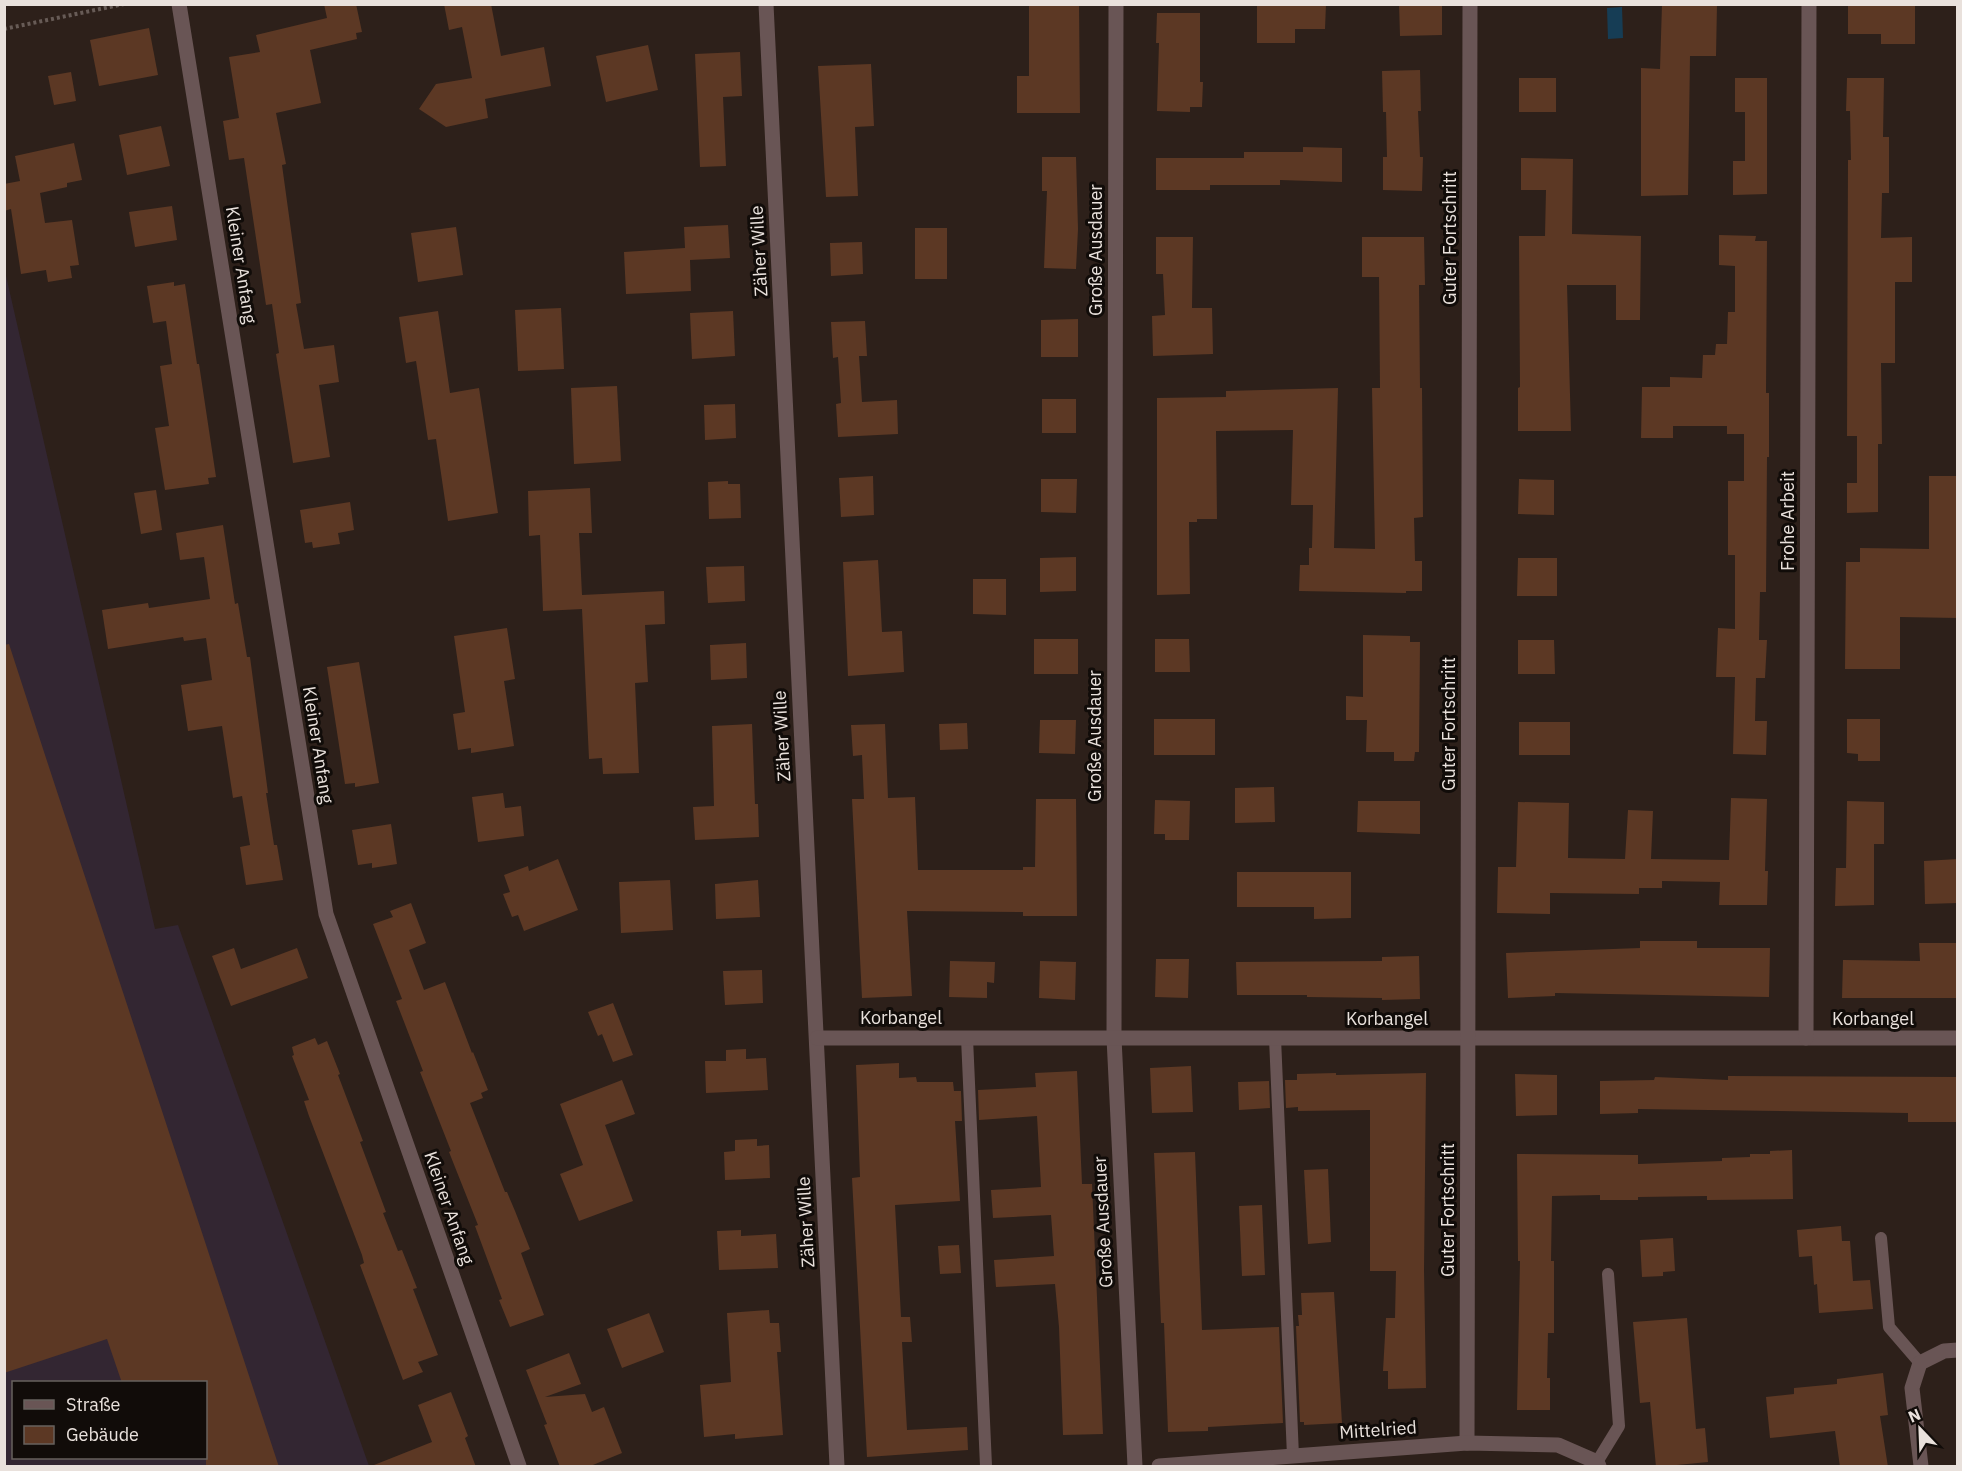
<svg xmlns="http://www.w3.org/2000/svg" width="1962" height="1471" font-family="'IBM Plex Sans',sans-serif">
<rect width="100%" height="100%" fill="#2d201a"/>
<path fill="#332632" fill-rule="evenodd" d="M4,267L155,929L178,925L369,1466H5ZM14,1382H206V1458H14Z"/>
<polygon fill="#163d55" points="1622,7 1623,38 1608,39 1607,8"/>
<g fill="#5c3824">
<polygon points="324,4 356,4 362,32 356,33 357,39 310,50 321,103 276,113 286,164 282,165 301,303 296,304 304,349 334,345 339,382 319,385 330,457 293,463 276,354 279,353 272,304 266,305 244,158 229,160 223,121 239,118 229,57 260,52 256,35 327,18"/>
<polygon points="444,4 491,4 501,56 544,47 551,86 485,99 488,118 446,127 419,109 436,84 472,78 462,27 449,30"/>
<polygon points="1029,4 1079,4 1080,113 1017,113 1017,76 1029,76"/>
<polygon points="1257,4 1326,4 1325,29 1295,29 1295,43 1257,43"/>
<polygon points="1399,4 1442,4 1442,35 1400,36"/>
<polygon points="1662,4 1717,4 1716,56 1690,56 1688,195 1641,196 1641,68 1660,69"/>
<polygon points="1848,4 1915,4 1915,44 1881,44 1881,34 1848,34"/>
<polygon points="1157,13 1200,13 1200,82 1203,82 1202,107 1190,107 1190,112 1157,111 1159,43 1156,43"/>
<polygon points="149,28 158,75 99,86 90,40"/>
<polygon points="648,45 658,90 606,102 596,56"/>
<polygon points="740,52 742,96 723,97 726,166 700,167 695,54"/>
<polygon points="871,64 874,126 855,127 858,196 826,197 818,66"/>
<polygon points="1420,70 1421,111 1418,111 1420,157 1423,157 1422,191 1383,190 1383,157 1387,157 1386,112 1383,112 1382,71"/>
<polygon points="71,72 76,101 54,105 48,76"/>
<rect x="1519" y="78" width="37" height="34"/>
<polygon points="1735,78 1767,78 1767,194 1733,195 1733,161 1745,161 1745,112 1735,112"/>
<polygon points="1847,78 1884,78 1883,137 1889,137 1889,193 1882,193 1881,238 1912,237 1912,282 1895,282 1895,363 1881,363 1882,444 1878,444 1878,512 1847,513 1847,483 1857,483 1857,436 1847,436 1848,160 1851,160 1850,111 1846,111"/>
<polygon points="161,126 170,166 127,175 119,135"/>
<polygon points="74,143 82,180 67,183 67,187 40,193 45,223 72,220 79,265 70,266 72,278 48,282 46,270 21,274 11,209 4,211 4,184 20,181 15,156"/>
<polygon points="1303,147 1342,148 1342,182 1280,180 1280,185 1210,185 1210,190 1156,190 1156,158 1244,158 1244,152 1303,152"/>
<polygon points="1042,157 1076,157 1078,229 1076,269 1044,268 1047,191 1042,191"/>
<polygon points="1521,158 1573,159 1572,234 1641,236 1640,320 1616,320 1616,285 1567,285 1571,431 1518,431 1518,388 1520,387 1519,236 1545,236 1546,190 1521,190"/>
<polygon points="172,206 177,240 135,247 129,212"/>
<polygon points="728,225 730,258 690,260 691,291 626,294 624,252 685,248 684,227"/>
<polygon points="456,227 463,275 418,282 411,233"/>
<rect x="915" y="228" width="32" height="51"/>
<polygon points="1719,235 1756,236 1755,241 1767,241 1766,393 1769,393 1769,457 1767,457 1766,592 1760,592 1759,640 1767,640 1765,678 1756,678 1755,721 1767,721 1766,755 1733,754 1735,677 1716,677 1718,628 1735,629 1735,555 1728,555 1728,481 1744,481 1744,434 1727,434 1727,426 1673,426 1673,438 1641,438 1642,387 1670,387 1670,377 1702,378 1703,355 1715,355 1716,344 1727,344 1728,312 1735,312 1735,266 1719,265"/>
<polygon points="1156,237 1193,237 1192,308 1212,308 1213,354 1153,356 1152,316 1165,315 1163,274 1156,274"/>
<polygon points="1362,237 1424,237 1425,285 1419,285 1420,388 1422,388 1423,517 1414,518 1415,561 1422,561 1422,591 1406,591 1406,593 1299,591 1300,565 1309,565 1309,548 1312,548 1313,505 1291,505 1293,430 1216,431 1217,519 1197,519 1197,522 1189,522 1190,594 1157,595 1157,398 1226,397 1226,391 1338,388 1334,548 1375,549 1372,388 1380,388 1379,277 1362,277"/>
<polygon points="862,242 863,274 831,276 830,243"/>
<polygon points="174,282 174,286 185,284 197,364 199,364 216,477 208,478 209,484 165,490 155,428 169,426 160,366 172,364 166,321 153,323 147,286"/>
<polygon points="561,308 564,369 518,371 515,310"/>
<polygon points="438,311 450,393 479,388 498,513 448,521 436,439 428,440 416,361 406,363 399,317"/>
<polygon points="733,311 735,356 692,359 690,313"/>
<polygon points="1078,319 1078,357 1041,357 1041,320"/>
<polygon points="865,321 867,356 859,356 862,402 897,400 898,434 838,437 836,404 841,403 838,357 833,358 831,322"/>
<polygon points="617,386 621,461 574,464 571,388"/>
<rect x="1042" y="399" width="34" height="34"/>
<polygon points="735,404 736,438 705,440 704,405"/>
<polygon points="873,476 874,515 841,517 839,478"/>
<polygon points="1929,476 1958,476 1958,618 1900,617 1900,669 1845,669 1846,562 1860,562 1860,548 1929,549"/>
<polygon points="1041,479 1077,479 1076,513 1041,512"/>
<polygon points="1519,479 1554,480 1554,515 1518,514"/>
<polygon points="728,481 728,484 740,484 741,518 709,519 708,482"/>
<polygon points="590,488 592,533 579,533 582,595 664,591 665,624 645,625 648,682 635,683 639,773 603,774 602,758 589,759 582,609 543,611 540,535 529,536 528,491"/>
<polygon points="156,490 162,530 141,534 134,493"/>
<polygon points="350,502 354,530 338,533 340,544 313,548 312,542 305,543 300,510"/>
<polygon points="223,525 235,604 238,603 247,657 250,657 268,793 266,793 274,845 277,845 283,880 246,885 240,847 250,845 242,796 233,798 222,726 188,731 181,685 212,680 206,638 184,641 183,637 108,649 102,610 148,603 149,608 210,599 204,557 180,560 176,533"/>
<polygon points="1076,557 1076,591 1040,592 1040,558"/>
<polygon points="1518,558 1557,558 1557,596 1517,596"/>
<polygon points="878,560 882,632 902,631 904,672 848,676 843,562"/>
<polygon points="744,566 745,601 708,603 706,567"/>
<polygon points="973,579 1006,579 1006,615 973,614"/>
<polygon points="507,628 515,679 504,681 514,746 471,753 471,748 458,750 453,714 465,712 454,636"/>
<polygon points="1363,635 1410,636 1410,642 1420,642 1419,752 1415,752 1414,761 1394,761 1394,752 1366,752 1367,720 1346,720 1346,696 1363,697"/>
<rect x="1034" y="639" width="44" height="35"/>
<polygon points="1155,639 1189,639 1190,672 1155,672"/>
<polygon points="1518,640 1554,640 1555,674 1518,674"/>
<polygon points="746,643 747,678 711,680 710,645"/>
<polygon points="9,644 45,755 279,1467 206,1467 206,1383 122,1383 107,1339 4,1373 4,645"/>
<polygon points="359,662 379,783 355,787 355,783 345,784 327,667"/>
<rect x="1154" y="719" width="61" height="36"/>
<polygon points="1847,719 1880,719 1880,761 1858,761 1858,754 1847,753"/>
<polygon points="1040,720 1076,720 1075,754 1039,753"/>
<rect x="1519" y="722" width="51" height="33"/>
<polygon points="967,723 968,749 940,750 939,724"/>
<polygon points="752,724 755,804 758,804 759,837 695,840 693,807 714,806 712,726"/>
<polygon points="885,724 888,798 915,797 918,870 1023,870 1023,867 1035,867 1036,799 1076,799 1077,916 1023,916 1023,912 907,911 912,996 862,998 852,799 864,799 862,755 853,756 851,725"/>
<polygon points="1274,787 1275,822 1235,823 1235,788"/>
<polygon points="503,793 505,808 521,806 524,836 478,842 472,797"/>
<polygon points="1731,798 1767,799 1765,871 1768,871 1767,905 1719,905 1720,882 1662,881 1662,888 1639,888 1639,894 1550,893 1550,914 1497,913 1498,867 1516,867 1518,802 1569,803 1568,858 1625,859 1628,810 1653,811 1651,859 1729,860"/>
<polygon points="1155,800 1190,801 1189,840 1165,840 1165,834 1154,834"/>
<polygon points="1358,801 1420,801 1420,834 1357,832"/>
<polygon points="1847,801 1884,802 1884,844 1874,844 1874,905 1835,906 1836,868 1846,868"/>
<polygon points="391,824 397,864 372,868 372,863 358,865 352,830"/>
<polygon points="558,859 578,910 524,931 518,915 512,917 503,894 510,892 504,875 528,866 529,871"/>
<polygon points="1958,859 1958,903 1925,904 1924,861"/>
<polygon points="1237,872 1351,872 1351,918 1314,919 1314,907 1237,907"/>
<polygon points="670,880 673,930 621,933 619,882"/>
<polygon points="758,880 760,917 716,919 715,884"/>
<polygon points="411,903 426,943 409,950 424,990 445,982 472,1053 473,1052 488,1090 481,1093 483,1098 470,1103 505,1192 507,1192 515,1211 530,1249 521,1253 544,1315 510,1327 499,1300 502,1299 475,1226 478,1225 449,1152 451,1151 420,1072 423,1071 396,1001 402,999 373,924 393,917 390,911"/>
<polygon points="1640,941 1697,941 1697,948 1770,948 1769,997 1555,993 1555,996 1508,998 1506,953 1640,948"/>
<polygon points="1919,943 1958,943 1958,998 1842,998 1843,960 1920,961"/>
<polygon points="234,948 241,969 297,948 308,978 231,1006 212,956"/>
<polygon points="1419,956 1420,999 1382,1000 1382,998 1307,997 1307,995 1237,995 1236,962 1382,961 1382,957"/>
<polygon points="1156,959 1189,959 1188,998 1155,997"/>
<polygon points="950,961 995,962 994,983 987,982 987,998 949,997"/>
<polygon points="1040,961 1076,962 1075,1000 1039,998"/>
<polygon points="762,970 763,1003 725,1005 723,971"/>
<polygon points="613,1003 633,1055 613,1062 602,1034 598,1036 588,1012"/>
<polygon points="315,1038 318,1045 327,1041 340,1074 338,1075 363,1141 360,1142 386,1212 383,1213 398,1251 402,1250 417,1288 413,1289 438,1355 418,1362 423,1372 403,1380 360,1265 364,1263 362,1255 309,1116 304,1101 309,1100 292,1056 294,1055 292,1047"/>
<polygon points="746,1049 746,1059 766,1058 768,1090 706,1093 705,1061 726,1061 726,1050"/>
<polygon points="899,1063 899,1078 916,1077 917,1082 953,1082 954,1091 961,1091 962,1121 955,1121 960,1201 895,1205 901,1317 910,1317 912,1342 902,1342 907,1430 967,1427 968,1450 867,1457 852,1178 860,1177 856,1065"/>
<polygon points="1191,1066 1193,1112 1152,1113 1150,1068"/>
<polygon points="1077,1071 1082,1184 1092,1184 1103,1434 1063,1435 1059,1327 1055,1284 996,1287 994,1260 1054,1256 1051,1215 993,1218 991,1190 1041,1187 1037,1116 979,1120 978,1090 1036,1087 1035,1073"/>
<polygon points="1336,1073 1336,1075 1426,1073 1424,1270 1426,1388 1388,1389 1388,1371 1383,1371 1386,1318 1395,1318 1396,1271 1370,1271 1370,1110 1298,1111 1298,1107 1286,1108 1285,1080 1297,1080 1297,1074"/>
<polygon points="1515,1074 1557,1075 1557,1115 1516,1116"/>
<polygon points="1728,1076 1958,1077 1958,1122 1908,1122 1908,1113 1638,1109 1638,1113 1600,1114 1600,1081 1654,1080 1655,1077 1728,1080"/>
<polygon points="622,1080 635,1114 605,1125 633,1201 579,1221 560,1174 583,1165 560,1104"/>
<polygon points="1269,1081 1270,1108 1239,1110 1238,1082"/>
<polygon points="757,1139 757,1146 769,1145 770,1178 725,1180 724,1152 735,1151 735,1140"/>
<polygon points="1792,1150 1793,1199 1707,1200 1707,1196 1638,1197 1638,1200 1600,1200 1600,1195 1552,1196 1551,1261 1554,1261 1554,1333 1548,1333 1547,1378 1550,1378 1550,1410 1517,1410 1520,1261 1518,1261 1517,1154 1638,1155 1638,1164 1722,1161 1722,1158 1750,1157 1750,1154 1770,1154 1770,1151"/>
<polygon points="1195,1152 1202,1330 1279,1327 1283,1423 1208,1427 1208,1431 1168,1432 1164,1323 1161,1323 1154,1153"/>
<polygon points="1328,1169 1331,1242 1308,1244 1304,1170"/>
<polygon points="1262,1205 1265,1275 1242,1276 1239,1206"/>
<polygon points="1841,1226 1842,1241 1850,1241 1853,1281 1870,1280 1873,1309 1819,1313 1817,1284 1814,1285 1812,1256 1799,1257 1797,1230"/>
<polygon points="741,1230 741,1236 776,1234 778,1268 719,1270 717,1231"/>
<polygon points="1673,1238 1675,1271 1663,1272 1663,1276 1642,1277 1640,1240"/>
<polygon points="959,1245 961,1273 940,1274 938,1246"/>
<polygon points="1334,1292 1342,1423 1304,1425 1304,1422 1300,1422 1296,1326 1299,1326 1298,1315 1302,1315 1301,1293"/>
<polygon points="769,1310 770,1323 779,1323 781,1352 777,1352 783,1435 735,1439 735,1434 704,1437 700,1385 731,1382 727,1313"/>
<polygon points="649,1313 664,1352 622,1368 607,1329"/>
<polygon points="1687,1318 1696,1429 1705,1428 1708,1462 1656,1467 1650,1402 1640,1403 1633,1322"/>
<polygon points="569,1353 581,1384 545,1397 585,1394 592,1412 604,1407 622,1453 588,1467 560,1467 544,1425 547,1424 526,1370"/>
<polygon points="1883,1373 1888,1415 1880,1416 1888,1467 1840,1467 1835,1431 1770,1438 1766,1397 1794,1394 1794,1388 1837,1384 1837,1379"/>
<polygon points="451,1392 468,1436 465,1438 476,1467 374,1467 374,1465 432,1442 418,1405"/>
</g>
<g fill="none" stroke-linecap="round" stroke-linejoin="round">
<polyline stroke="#675b56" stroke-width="4" stroke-dasharray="3 3" stroke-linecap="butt" points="4,29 124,4"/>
<g stroke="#695555" stroke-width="12">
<polyline points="967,1038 986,1466"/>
<polyline points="1275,1038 1293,1456"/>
<polyline points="1881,1238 1889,1327 1920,1363"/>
<polyline points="1597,1462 1619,1426 1608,1274"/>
</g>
<g stroke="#695555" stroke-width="15">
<polyline points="179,4 326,914 519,1466"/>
<polyline points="766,4 837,1466"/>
<polyline points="1116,4 1114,1038 1135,1466"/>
<polyline points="817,1038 1958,1038"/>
<polyline points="1806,1038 1809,4"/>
<polyline points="1467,1443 1470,4"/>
<polyline points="1159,1466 1467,1443 1558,1445 1597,1462 1599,1466"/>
<polyline points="1921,1466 1912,1388 1920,1363 1944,1351 1958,1350"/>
</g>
</g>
<g text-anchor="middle" stroke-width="6" stroke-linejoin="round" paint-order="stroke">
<g font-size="18" fill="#e9e1dc" stroke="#110c09">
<text transform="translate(1450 238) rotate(-90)" y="6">Guter Fortschritt</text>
<text transform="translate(1096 250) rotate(-90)" y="6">Große Ausdauer</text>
<text transform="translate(759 251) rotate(-93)" y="6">Zäher Wille</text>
<text transform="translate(241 265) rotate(81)" y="6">Kleiner Anfang</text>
<text transform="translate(1788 521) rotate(-90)" y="6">Frohe Arbeit</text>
<text transform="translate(1449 724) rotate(-90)" y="6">Guter Fortschritt</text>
<text transform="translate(782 736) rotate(-93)" y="6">Zäher Wille</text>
<text transform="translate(1095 736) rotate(-90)" y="6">Große Ausdauer</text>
<text transform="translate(318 745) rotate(81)" y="6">Kleiner Anfang</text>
<text x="901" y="1024">Korbangel</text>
<text x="1387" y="1025">Korbangel</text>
<text x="1873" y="1025">Korbangel</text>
<text transform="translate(449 1208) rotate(71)" y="6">Kleiner Anfang</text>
<text transform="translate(1448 1210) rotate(-90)" y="6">Guter Fortschritt</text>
<text transform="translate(806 1222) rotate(-93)" y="6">Zäher Wille</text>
<text transform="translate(1103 1222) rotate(-93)" y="6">Große Ausdauer</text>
<text transform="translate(1378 1430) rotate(-4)" y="6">Mittelried</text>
</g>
</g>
<rect width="1962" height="1471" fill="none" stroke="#e9e1dc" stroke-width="12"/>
<rect x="12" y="1381" width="195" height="78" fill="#110c09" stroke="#67615d" stroke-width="1.5"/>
<rect x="24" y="1400" width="30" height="9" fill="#695555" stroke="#67615d" stroke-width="1.5"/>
<text x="66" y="1411" font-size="18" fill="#e9e1dc">Straße</text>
<rect x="24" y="1426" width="30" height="18" fill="#5c3824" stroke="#67615d" stroke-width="1.5"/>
<text x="66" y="1441" font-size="18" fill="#e9e1dc">Gebäude</text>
<g transform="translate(1920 1429) rotate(337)" stroke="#110c09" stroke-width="4.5" paint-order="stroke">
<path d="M0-4.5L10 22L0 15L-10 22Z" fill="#e9e1dc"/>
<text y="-9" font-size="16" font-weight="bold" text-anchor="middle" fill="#e9e1dc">N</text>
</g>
</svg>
